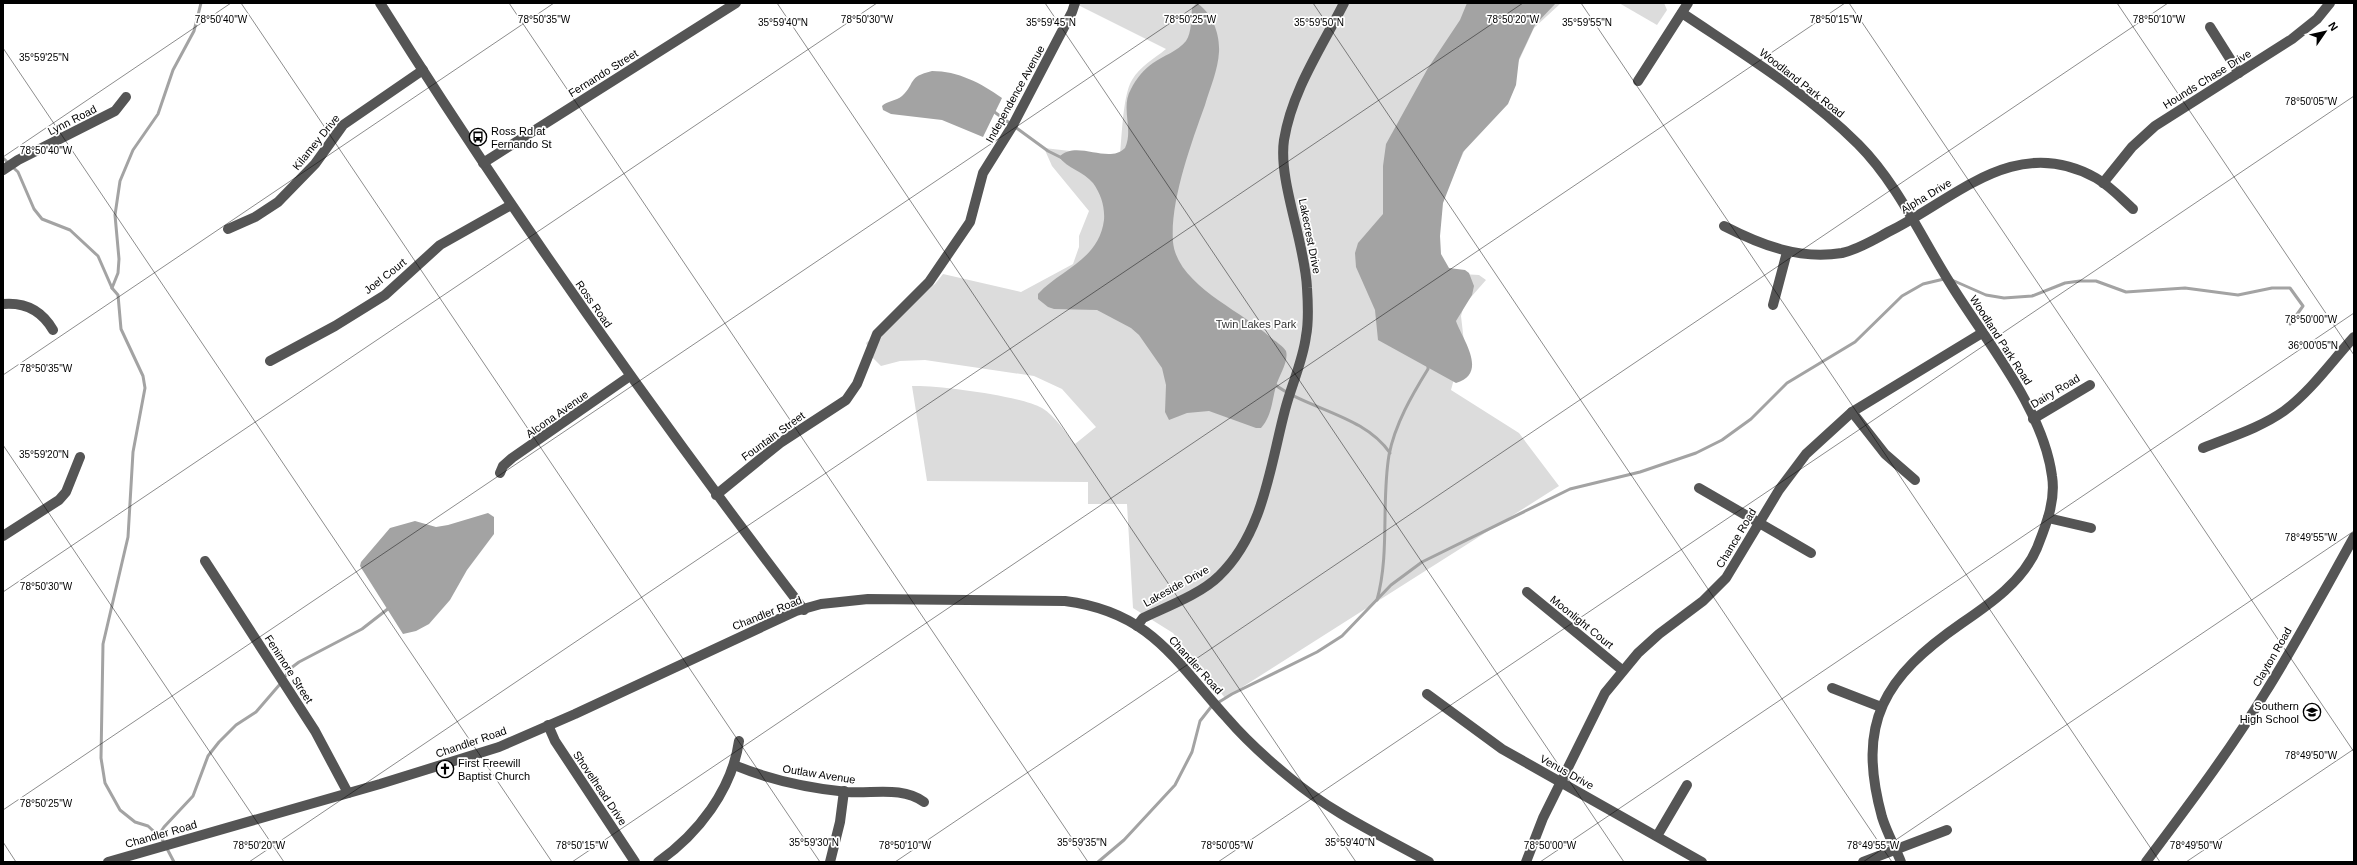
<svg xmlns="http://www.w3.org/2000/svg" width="2357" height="865" font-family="Helvetica,sans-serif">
<rect width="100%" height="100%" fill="#fff"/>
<g fill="#dcdcdc">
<path d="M1080,3H1561L1534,28L1516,67L1471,136L1446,191L1436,227L1443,273L1479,275L1486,280L1464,305L1461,316L1464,342L1451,390L1519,433L1559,486L1225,698L1173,633L1133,608L1127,504H1088V482L927,481L912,386C937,385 1022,396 1042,408C1055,416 1065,432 1075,444L1096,427L1062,389L1034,376L925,360L900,361L881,366L872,357L866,343L935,284L943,274L1021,292L1073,264L1079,247V236L1089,211L1052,166L1044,148L1079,152L1119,163C1122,143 1122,96 1132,80C1140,66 1154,59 1166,49L1078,5Z"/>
<polygon points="1619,3 1664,3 1667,10 1657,25"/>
</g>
<g fill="#a3a3a3">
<path d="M1467,3H1556L1535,25L1519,59L1516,85L1508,104L1463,152L1443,203L1440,236L1441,254L1449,268L1465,270L1469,273L1474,286L1472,295L1456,321C1462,339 1489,373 1456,383L1378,340L1375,310L1356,267L1355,253L1358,243L1383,214V166L1386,144L1428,68L1460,20Z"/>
<path d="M1196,4H1198C1213,14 1220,35 1219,52C1218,70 1210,88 1205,105C1191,144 1170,201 1173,242C1177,285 1242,311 1270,337C1275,341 1283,346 1286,351C1289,361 1279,376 1276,386C1272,400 1272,416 1261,428H1256L1209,411L1187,413L1169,420L1165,412L1166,385L1162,368L1139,335L1131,328L1097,310L1054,309L1048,307L1038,299V294C1061,269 1099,260 1104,220C1105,207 1101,194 1093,183C1084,172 1067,168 1059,157C1077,139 1108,165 1125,148C1134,129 1120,108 1131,89C1136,79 1144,69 1153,63C1163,56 1178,51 1186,41C1192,32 1191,18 1192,8Z"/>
<path d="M932,71C958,71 981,83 1002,98L983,137L942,120L891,114L883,110L882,106C887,101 896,101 902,96C916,83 907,77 932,71Z"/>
<polygon points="488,513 494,517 494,534 467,570 450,600 429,624 416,631 403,634 360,566 361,562 390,528 415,521 436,527 448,525"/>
</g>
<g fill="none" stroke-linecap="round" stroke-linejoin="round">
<g stroke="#a3a3a3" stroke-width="3">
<polyline points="993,111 1048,151 1062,158"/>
<polyline points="3,158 18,172 34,209 42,219 70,230 98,256 112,288 118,295 121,329 143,376 145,388 133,452 128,537 103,644 101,758 105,783 120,810 135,822 148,826 162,839 174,862"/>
<polyline points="1952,280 1986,295 2004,298 2032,296 2065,283 2080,281 2096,281 2126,292 2185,288 2238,295 2272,288 2290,288 2303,306 2290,324"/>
<polyline points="112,288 118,273 119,259 115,215 120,181 133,150 158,114 173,70 194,31 201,3"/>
<path d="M1274,384C1309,410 1364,415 1390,453"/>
<path d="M1377,600C1390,553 1381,503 1389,455C1395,424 1412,395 1428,369V365"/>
<polyline points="284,678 291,668 299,662 362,629 389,608"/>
<polyline points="158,836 164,827 193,796 208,756 219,742 236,725 256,712 281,683"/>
<polyline points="1098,862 1124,840 1175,785 1192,752 1200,721 1211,707 1232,694 1317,652 1342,636 1391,585 1422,562 1570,489 1640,472 1696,453 1722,440 1751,419 1787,383 1855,342 1902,296 1923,284 1944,279"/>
</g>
<g stroke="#555" stroke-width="10">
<path d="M380,3C511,212 654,413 804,610"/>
<path d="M1682,13C1743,54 1806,92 1858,144C1897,183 1921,237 1950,283C1985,340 2043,408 2052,476C2056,501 2046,525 2037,548C2023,581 1990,604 1962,623C1884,677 1856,722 1882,817C1887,833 1895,847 1901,862"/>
<polyline points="2210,27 2239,73"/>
<polyline points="1638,81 1688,3"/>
<polyline points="483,163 736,3"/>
<polyline points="3,170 18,160 115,111 126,97"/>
<polyline points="2103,183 2132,147 2155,126 2292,39 2317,19 2330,3"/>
<path d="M1724,226C1761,245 1799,260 1842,253C1860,249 1878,237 1894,229C1959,195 2018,134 2096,178C2110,186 2121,198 2133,209"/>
<polyline points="228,229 255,217 278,202 315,164 343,125 423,70"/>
<path d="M3,304C26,302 42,311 53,330"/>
<polyline points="1773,305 1787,252"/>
<polyline points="270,361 335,326 385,295 440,245 511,205"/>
<polyline points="1852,412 1885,454 1915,480"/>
<polyline points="2033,419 2090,385"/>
<path d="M2203,448C2230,437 2260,428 2284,411C2311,391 2332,361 2354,337"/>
<polyline points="500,473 503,466 512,458 630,376"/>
<polyline points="1699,488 1811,553"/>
<polyline points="716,495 780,443 846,400 857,384 877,334 929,282 970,222 983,173 1013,125 1072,12 1075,3"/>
<polyline points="2048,518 2091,528"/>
<polyline points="3,536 59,500 66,492 80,457"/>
<polyline points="205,561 315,731 348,793"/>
<polyline points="1527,592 1622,670"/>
<path d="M1137,626L1143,618C1166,607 1201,594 1219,576C1263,534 1270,467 1285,410C1291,386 1303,361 1306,336C1309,321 1308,303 1307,288C1305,242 1278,181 1284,140C1292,90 1322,47 1344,3"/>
<polyline points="1832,688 1881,707"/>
<polyline points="1427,694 1502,749 1702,862"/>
<polyline points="548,725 555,741 635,862"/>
<path d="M734,765C770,780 808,788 847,792C873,794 902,786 924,802"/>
<polyline points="1657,836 1687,785"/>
<path d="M108,862L380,784L499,747L575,714L796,611L821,604L868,599L1065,601C1151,612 1175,661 1227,718C1246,740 1267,759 1289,777C1330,812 1382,836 1429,862"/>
<path d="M658,862C698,834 732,790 739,741"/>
<polyline points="830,862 840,822 844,791"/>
<polyline points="1526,862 1543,818 1605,693 1638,653 1659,634 1703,601 1726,578 1779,490 1806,454 1852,412 1982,333"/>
<polyline points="1863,862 1947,830"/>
<path d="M2146,862C2187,807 2229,752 2265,693C2297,642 2325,589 2354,537"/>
</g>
</g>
<path fill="none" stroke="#000" stroke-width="1" stroke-opacity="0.45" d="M241,3L820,862M509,3L1088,862M777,3L1356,862M1045,3L1624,862M1313,3L1892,862M1581,3L2160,862M1849,3L2354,752M2117,3L2354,355M3,48L552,862M3,157L231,3M3,375L554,3M3,445L284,862M3,592L877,3M3,810L1200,3M3,842L16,862M249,862L1523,3M572,862L1845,3M895,862L2168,3M1218,862L2354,96M1540,862L2354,313M1863,862L2354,531M2186,862L2354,749"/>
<defs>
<symbol id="bus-ring" viewBox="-11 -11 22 22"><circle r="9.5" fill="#fff" stroke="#000" stroke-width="1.5"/><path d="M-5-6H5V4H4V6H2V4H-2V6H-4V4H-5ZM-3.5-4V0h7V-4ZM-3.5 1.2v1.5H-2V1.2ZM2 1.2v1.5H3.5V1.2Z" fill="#000"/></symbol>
<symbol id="school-ring" viewBox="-11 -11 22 22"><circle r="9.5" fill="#fff" stroke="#000" stroke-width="1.5"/><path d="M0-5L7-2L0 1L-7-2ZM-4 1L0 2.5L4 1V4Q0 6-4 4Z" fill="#000"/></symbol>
<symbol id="church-ring" viewBox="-11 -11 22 22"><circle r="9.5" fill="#fff" stroke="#000" stroke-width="1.5"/><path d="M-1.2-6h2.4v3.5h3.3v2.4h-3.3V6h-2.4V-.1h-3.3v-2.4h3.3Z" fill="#000"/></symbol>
</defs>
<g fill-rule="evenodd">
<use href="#bus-ring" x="468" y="127" width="20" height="20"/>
<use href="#school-ring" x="2302" y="702" width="20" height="20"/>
<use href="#church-ring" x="435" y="759" width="20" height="20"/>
</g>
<g text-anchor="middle" stroke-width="3.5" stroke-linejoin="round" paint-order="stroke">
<g font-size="11" fill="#000" stroke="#fff">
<text transform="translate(603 73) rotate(-32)" y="4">Fernando Street</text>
<text transform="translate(2207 79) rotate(-32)" y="4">Hounds Chase Drive</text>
<text transform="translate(1802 83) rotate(38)" y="4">Woodland Park Road</text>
<text transform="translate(1015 94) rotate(-61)" y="4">Independence Avenue</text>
<text transform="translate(72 120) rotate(-27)" y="4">Lynn Road</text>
<text transform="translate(316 142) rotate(-51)" y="4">Kilamey Drive</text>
<text transform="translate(1926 196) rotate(-31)" y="4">Alpha Drive</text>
<text transform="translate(1310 236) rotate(79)" y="4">Lakecrest Drive</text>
<text transform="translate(385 276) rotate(-38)" y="4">Joel Court</text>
<text transform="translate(594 304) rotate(55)" y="4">Ross Road</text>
<text transform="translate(2001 340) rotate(57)" y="4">Woodland Park Road</text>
<text transform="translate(2055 391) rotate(-31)" y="4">Dairy Road</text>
<text transform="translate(557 414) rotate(-35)" y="4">Alcona Avenue</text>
<text transform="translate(773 436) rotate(-36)" y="4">Fountain Street</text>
<text transform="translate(1736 538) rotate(-59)" y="4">Chance Road</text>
<text transform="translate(1176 586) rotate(-29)" y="4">Lakeside Drive</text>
<text transform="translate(767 613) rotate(-22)" y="4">Chandler Road</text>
<text transform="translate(1582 622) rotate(39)" y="4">Moonlight Court</text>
<text transform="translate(2272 657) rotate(-60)" y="4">Clayton Road</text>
<text transform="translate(1196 665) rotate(48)" y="4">Chandler Road</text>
<text transform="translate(289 669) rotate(57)" y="4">Fenimore Street</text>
<text transform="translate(471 742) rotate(-19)" y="4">Chandler Road</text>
<text transform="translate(1567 772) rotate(29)" y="4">Venus Drive</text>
<text transform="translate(819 774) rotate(9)" y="4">Outlaw Avenue</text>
<text transform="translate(600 788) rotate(56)" y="4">Shovelhead Drive</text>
<text transform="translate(161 834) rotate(-16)" y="4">Chandler Road</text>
</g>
<g font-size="11" fill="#000" stroke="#fff" text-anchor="start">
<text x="491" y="135">Ross Rd at<tspan x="491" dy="13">Fernando St</tspan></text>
<text x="2299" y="710" text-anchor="end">Southern<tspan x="2299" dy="13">High School</tspan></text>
<text x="458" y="767">First Freewill<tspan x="458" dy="13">Baptist Church</tspan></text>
</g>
<g font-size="11" fill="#333" stroke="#fff">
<text x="1256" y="328">Twin Lakes Park</text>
</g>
</g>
<g font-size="10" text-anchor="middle" fill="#000" stroke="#fff" stroke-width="3.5" stroke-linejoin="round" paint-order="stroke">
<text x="221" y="23">78°50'40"W</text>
<text x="867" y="23">78°50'30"W</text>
<text x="1190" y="23">78°50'25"W</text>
<text x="1513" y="23">78°50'20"W</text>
<text x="544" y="23">78°50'35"W</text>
<text x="1836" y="23">78°50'15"W</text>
<text x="2159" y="23">78°50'10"W</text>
<text x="783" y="26">35°59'40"N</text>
<text x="1051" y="26">35°59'45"N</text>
<text x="1319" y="26">35°59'50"N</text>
<text x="1587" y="26">35°59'55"N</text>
<text x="44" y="61">35°59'25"N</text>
<text x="2311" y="105">78°50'05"W</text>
<text x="46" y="154">78°50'40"W</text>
<text x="2311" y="323">78°50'00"W</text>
<text x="2313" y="349">36°00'05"N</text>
<text x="46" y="372">78°50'35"W</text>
<text x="44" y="458">35°59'20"N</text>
<text x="2311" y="541">78°49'55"W</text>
<text x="46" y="590">78°50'30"W</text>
<text x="2311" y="759">78°49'50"W</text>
<text x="46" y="807">78°50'25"W</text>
<text x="814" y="846">35°59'30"N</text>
<text x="1082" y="846">35°59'35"N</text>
<text x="1350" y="846">35°59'40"N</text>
<text x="259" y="849">78°50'20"W</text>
<text x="582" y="849">78°50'15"W</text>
<text x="905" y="849">78°50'10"W</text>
<text x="1227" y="849">78°50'05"W</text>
<text x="1550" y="849">78°50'00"W</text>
<text x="1873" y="849">78°49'55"W</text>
<text x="2196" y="849">78°49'50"W</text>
</g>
<rect width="2357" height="865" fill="none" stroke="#000000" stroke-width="8"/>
<g transform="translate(2325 32) rotate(56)" stroke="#ffffff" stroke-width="3" paint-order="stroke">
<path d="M0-3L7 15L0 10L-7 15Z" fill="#000000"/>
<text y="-6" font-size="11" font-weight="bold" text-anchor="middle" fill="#000000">N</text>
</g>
</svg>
